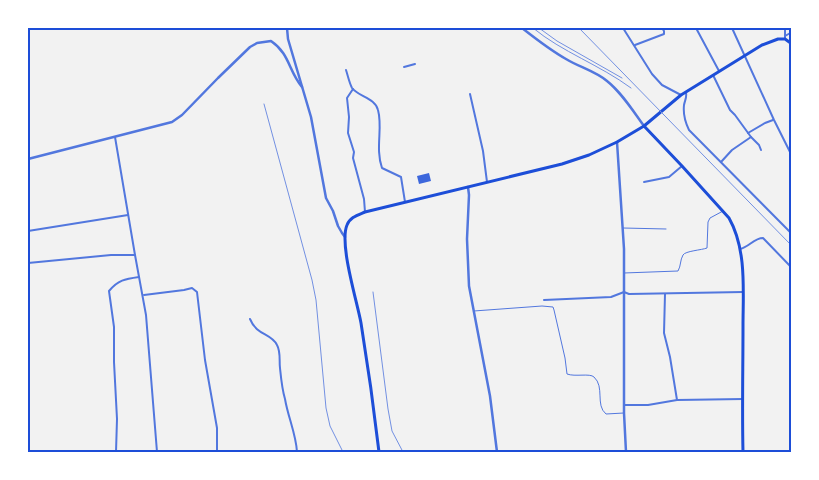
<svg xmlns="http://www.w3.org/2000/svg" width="819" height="480" font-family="'PT Sans',sans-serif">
<rect width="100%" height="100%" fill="#f2f2f2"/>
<polygon fill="#3d67dc" points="429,173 431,181 419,184 417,176"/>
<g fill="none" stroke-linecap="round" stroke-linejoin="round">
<g stroke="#5277de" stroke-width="1">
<polyline points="623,228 666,229"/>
<path d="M624,273L678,271C681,266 680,260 683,255C685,251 702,250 707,248L708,222L710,218L723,211"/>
<path d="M474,311L542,306L553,307L554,310L565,358L567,374C575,377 590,373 594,377C605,387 595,405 606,414L624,413"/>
</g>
<g stroke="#5277de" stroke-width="2">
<polyline points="623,28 652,74 662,85 681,95"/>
<polyline points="696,28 719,71"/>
<polyline points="732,28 774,120 792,156"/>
<polyline points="785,28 785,39"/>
<polyline points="785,36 792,32"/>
<polyline points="635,45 664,34 664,31 662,28"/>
<polyline points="404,67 415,64"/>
<path d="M346,70C348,76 349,82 352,88C359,97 375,98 378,110C383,128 375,148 382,168L401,177L405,202"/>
<polyline points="713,75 730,110 735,115 751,137 759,145 761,150"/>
<polyline points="353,89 347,98 349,117 348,133 354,152 353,158 364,199 365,212"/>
<path d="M686,93C687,97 685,100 684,105C683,114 685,122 689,130L792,234"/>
<polyline points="470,94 483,151 487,182"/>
<polyline points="748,133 765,123 773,120"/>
<polyline points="115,137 135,255 146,315 157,452"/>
<polyline points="721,162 732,150 751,137"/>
<polyline points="644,182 669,177 682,166"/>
<polyline points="28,231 128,215"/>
<path d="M740,249C749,247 754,238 763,238L792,268"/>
<polyline points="28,263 111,255 135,255"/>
<polyline points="665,294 664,333 670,357 677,400"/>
<polyline points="144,295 184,290 192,288 197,292 205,360 217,428 217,452"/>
<polyline points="544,300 611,297 624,292 629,294 743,292"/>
<path d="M250,319C257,336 271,333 277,345C281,352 279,361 280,368C281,378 282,389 285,399C288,417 296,434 297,452"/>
<polyline points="624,405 648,405 677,400 743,399"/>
<path d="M116,452L117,419L114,362V327L109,291C118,280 125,279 139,277"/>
</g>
<g stroke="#5277de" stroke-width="2.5">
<polyline points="287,28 288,39 311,117 326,198 333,211 338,226 342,233 345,237"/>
<path d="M522,28C536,39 550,50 566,59C579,67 595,71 607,81C622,93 633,111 644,126"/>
<polyline points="617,142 624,249 624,413 626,452"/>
<path d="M28,159L172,122L182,115L218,78L250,47L257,43L271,41C290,54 288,70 302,87"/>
<polyline points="468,187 469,195 467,239 469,286 490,396 497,452"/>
</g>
<g stroke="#1d4ed8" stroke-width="3">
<path d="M644,126L682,166L729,218C747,250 743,291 743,326C743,368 742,411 743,452"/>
<path d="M379,452C374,409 368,366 361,323C357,301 339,244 347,225C350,217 358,215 365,212L562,164L589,155L617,142L644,126L681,95L762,45L778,39H785L792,44"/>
</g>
<g stroke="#7290e2" stroke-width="1">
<path d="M533,28C562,52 600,65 631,88"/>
<polyline points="539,28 557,41 622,78"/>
<polyline points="579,28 792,246"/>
<polyline points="264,104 312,280 316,300 326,408 330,426 343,452"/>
<polyline points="373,292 388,409 392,431 403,452"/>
</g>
</g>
<rect width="819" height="480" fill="none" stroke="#ffffff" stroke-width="58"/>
<rect x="29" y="29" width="761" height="422" fill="none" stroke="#1d4ed8" stroke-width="2"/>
</svg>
